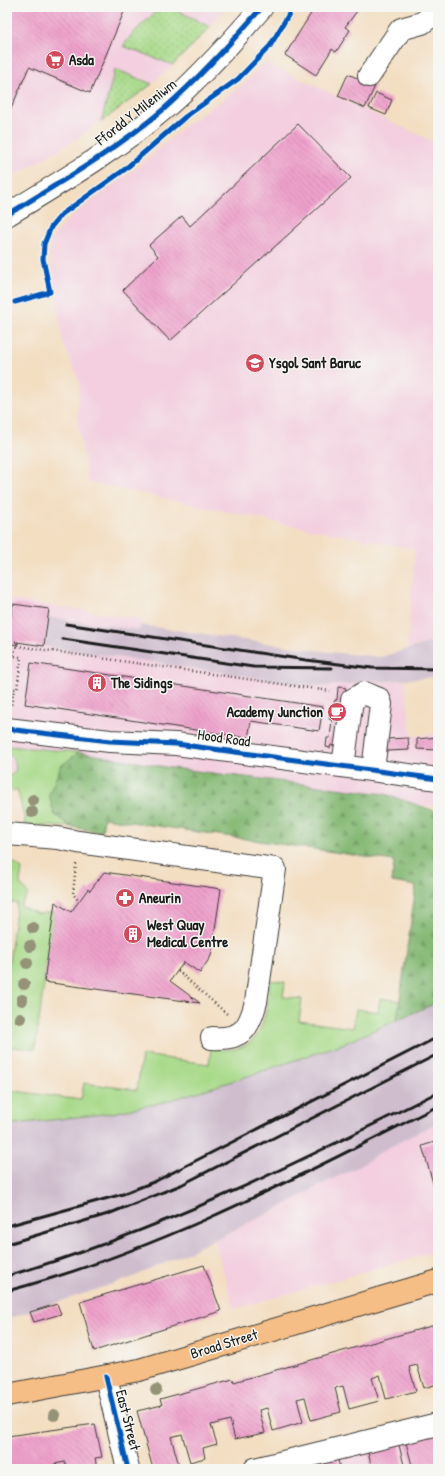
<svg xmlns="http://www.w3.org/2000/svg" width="445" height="1476" font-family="'Patrick Hand',sans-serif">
<defs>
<pattern id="forest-firs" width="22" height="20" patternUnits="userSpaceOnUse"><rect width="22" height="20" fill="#85b974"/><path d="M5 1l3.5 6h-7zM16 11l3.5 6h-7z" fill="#729e64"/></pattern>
<pattern id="garden-dots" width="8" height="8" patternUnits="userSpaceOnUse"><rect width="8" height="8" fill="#a7d988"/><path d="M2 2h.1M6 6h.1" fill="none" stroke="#8fba75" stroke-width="1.8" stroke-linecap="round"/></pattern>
<pattern id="building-back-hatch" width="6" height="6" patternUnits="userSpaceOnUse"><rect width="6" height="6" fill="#eea1cb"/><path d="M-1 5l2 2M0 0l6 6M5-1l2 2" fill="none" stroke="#cc8aae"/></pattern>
</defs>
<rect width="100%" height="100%" fill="#f6f6f2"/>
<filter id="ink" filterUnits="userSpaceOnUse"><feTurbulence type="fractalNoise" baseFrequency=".025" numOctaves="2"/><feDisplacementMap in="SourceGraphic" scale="8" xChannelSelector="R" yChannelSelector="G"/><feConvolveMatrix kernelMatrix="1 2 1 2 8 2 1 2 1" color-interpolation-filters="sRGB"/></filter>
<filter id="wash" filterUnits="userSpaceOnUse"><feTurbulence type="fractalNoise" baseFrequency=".012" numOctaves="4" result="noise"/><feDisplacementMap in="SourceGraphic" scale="16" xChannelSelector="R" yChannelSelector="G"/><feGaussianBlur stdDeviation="0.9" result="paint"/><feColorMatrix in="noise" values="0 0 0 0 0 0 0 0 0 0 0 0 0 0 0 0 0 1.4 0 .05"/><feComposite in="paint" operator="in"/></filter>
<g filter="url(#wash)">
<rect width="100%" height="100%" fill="#f3dec2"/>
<g fill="#f3cfdf">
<polygon points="7,7 228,7 173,65 152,84 77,139 7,180"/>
<polygon points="264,62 438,144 438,640 407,648 415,549 289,525 88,482 77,419 80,382 63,343 59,319 57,296 50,257 50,244 53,237 72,215 139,166 186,125 245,83"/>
<polygon points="7,599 141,619 139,630 48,617 44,646 299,684 323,686 405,680 411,736 438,734 438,806 291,802 7,771"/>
<polygon points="438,1122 438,1251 234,1309 214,1240 279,1208 324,1183 360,1166 382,1151"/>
<polygon points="405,1439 438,1469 279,1469"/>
</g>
<g fill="#cfbdce">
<polygon points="48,617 139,630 140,625 329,652 381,657 438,640 438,677 323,686 299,684 44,646"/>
<polygon points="438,1002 438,1122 382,1151 360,1166 324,1183 279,1208 187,1253 131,1278 7,1319 7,1123 16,1124 164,1102 233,1081 343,1044"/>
</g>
<g fill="#a7d988" stroke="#627a52">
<path d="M7,746L79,752L61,767L54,814L71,827L24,825L25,820L17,789L13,791L7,782V778L15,772C17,763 14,759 7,752Z"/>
<polygon points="7,858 22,869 20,883 28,894 20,906 38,914 54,912 35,1049 11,1047 7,1075 7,977 17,903 7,902"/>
<path d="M270,980L285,982L283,997L302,999L299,1021L353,1028L356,1009L378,1012L380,998L400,1001L397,1020L343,1044L233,1081L164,1102L112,1113L16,1124L7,1123V1090L81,1100L84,1083L137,1090L142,1055L209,1064L211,1048C263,1058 266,1019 270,980Z"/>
</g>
<polygon fill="url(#forest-firs)" stroke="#506a48" points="79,752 171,768 385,794 438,812 438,1002 397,1020 416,886 392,882 394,861 104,818 102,832 71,827 54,814 49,794 61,766"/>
<g fill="url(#garden-dots)" stroke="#627a52">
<polygon points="161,7 171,7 210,27 173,65 123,46 133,33"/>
<polygon points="115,69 152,84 101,122"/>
</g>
<g id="blocks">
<g fill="url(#building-back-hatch)">
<polygon points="7,7 126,7 90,93 29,67 7,118"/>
<polygon points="315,7 360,7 345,27 350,30 336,52 332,49 316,75 285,55"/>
<polygon points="348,74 375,86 365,108 338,96"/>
<polygon points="376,93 392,100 386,115 369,108"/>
<polygon points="298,124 351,178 170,341 123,290 158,256 149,245 182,216 190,226"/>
<polygon points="13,604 49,609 44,646 17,642 17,645 7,643 7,620 10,621"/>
<polygon points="31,663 323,707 319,731 251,721 248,738 25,704"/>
<polygon points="338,687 346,688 338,746 331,745 330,748 326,747 327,738 330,738 332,720 329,719 332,705 334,705 335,700 337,700"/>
<polygon points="438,737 438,750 417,749 417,739"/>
<polygon points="408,738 409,750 387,751 386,739"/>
<polygon points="104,872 221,889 211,956 200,973 184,962 170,981 200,1003 44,982 55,902 71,912 88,889 90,891"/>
<polygon points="438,1141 438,1193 436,1193 422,1146"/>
<polygon points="204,1265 221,1311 94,1351 80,1302"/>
<polygon points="57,1304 61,1314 34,1322 30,1312"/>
<polygon points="438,1324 438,1384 424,1388 417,1365 409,1367 416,1391 386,1399 380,1375 372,1378 379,1401 349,1409 343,1386 335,1388 341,1412 311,1420 305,1397 297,1399 303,1422 273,1431 267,1408 259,1410 265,1433 235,1439 230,1420 211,1425 217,1444 203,1448 205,1458 190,1462 182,1434 171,1437 180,1469 153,1469 137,1411 162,1405 160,1399 233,1379 234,1382"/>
<polygon points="95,1424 102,1457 95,1458 97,1469 66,1469 65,1462 54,1464 55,1469 7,1469 7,1436"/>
<polygon points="438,1431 438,1469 413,1469 405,1439"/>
<polygon points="398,1441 405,1469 372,1469 367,1448"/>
<polygon points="337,1455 340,1469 318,1469 316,1460"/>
<polygon points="357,1466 358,1469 345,1469 345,1468"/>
</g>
</g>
</g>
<g filter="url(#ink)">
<use href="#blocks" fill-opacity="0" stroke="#3c3935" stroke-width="1"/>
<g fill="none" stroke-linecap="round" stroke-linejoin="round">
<defs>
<g id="minor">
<polyline points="369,76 401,29 422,23 438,11"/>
<path d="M7,215C61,182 117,149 165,108C200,77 232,42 262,7"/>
<polyline points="7,729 110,741 176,744 438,779"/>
<polyline points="343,766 352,700 364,693 379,699 381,704 373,770"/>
<path d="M7,834L58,838L78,842L275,869L256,1002C249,1029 242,1040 212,1038"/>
<polyline points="106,1377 128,1469"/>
<polyline points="255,1469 438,1424"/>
</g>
<polyline id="major" points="7,1395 139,1370 438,1281"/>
</defs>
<use href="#minor" stroke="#3c3935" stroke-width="24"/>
<use href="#major" stroke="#3c3935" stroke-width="24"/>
<g stroke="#3c3935" stroke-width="2.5" stroke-dasharray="1 3" stroke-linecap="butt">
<polyline points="7,641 18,642 13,656 21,657 17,689 14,689 11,707"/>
<polyline points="17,646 330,691"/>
<polyline points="7,688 14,689"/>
<polyline points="76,864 73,894 79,901"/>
<polyline points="178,971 227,1014"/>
</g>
<use href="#minor" stroke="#fff" stroke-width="22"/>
<use href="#major" stroke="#f5be86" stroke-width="22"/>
<g stroke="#1c1c1c" stroke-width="3">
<polyline points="66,624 306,660 372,668 438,669"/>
<polyline points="63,639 253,667 332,668"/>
<polyline points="7,1226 123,1194 156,1181 438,1037"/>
<polyline points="7,1244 108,1214 181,1185 438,1054"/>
<path d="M7,1276C158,1232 298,1163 438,1092"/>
<path d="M7,1291C159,1251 299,1176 438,1106"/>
</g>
<defs>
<g id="cycleway">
<path d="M7,215C61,182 117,149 165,108C200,77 232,42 262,7"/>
<polyline points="15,302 50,292 43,259 44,244 51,227 62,214 124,170 185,117 238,79 270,46 293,7"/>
<polyline points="7,729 110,741 176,744 438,779"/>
<polyline points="106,1377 128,1469"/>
</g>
</defs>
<use href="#cycleway" stroke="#f6f6f2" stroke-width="8"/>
<use href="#cycleway" stroke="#0057b8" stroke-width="5"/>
</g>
<g fill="#949378">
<circle cx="33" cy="800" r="6"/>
<circle cx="32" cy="812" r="6"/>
<circle cx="33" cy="928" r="6"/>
<circle cx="30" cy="946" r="6"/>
<circle cx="27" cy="963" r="6"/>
<circle cx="24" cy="984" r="6"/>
<circle cx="22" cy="1000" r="6"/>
<circle cx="20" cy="1018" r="6"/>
<circle cx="156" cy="1390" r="6"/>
<circle cx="54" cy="1415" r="6"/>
</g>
</g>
<defs>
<symbol id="supermarket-disc" viewBox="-11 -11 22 22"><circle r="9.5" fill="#d1495b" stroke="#f6f6f2"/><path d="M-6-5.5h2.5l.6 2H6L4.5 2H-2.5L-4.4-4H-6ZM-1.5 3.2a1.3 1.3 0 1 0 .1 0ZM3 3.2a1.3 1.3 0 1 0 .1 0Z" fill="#fff"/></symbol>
<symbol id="school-disc" viewBox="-11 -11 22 22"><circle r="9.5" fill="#d1495b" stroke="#f6f6f2"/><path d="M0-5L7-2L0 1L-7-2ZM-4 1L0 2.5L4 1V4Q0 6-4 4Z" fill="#fff"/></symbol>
<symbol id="building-disc" viewBox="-11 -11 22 22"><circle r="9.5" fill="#d1495b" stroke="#f6f6f2"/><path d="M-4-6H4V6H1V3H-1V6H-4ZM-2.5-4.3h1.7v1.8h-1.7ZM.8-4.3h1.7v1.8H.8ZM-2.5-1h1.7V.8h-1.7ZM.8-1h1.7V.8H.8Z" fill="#fff"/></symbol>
<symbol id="cafe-disc" viewBox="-11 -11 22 22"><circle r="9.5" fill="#d1495b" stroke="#f6f6f2"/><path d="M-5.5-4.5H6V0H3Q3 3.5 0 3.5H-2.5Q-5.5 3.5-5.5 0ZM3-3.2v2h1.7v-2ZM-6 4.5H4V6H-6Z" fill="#fff"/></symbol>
<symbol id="pharmacy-disc" viewBox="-11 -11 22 22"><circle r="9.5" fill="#d1495b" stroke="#f6f6f2"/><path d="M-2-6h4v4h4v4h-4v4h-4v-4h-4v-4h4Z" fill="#fff"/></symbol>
</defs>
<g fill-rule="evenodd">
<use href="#supermarket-disc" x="44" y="49" width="22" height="22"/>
<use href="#school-disc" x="244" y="352" width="22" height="22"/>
<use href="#building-disc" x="86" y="672" width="22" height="22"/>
<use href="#cafe-disc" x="326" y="701" width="22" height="22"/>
<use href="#pharmacy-disc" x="114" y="887" width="22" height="22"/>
<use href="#building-disc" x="122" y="923" width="22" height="22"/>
</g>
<g text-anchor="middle" stroke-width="3" stroke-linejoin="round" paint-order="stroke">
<g font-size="15" font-weight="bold" fill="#1c1c1c" stroke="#f6f6f2" text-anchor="start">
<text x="69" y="65">Asda</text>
<text x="269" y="368">Ysgol Sant Baruc</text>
<text x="111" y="688">The Sidings</text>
<text x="323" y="717" text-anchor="end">Academy Junction</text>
<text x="139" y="903">Aneurin</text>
<text x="147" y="930">West Quay<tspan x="147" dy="17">Medical Centre</tspan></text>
</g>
<g font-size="15" fill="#1c1c1c" stroke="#f6f6f2">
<text transform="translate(136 112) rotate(-38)" y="5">Ffordd Y Mileniwm</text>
<text transform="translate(224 738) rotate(8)" y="5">Hood Road</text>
<text transform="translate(224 1344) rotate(-17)" y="5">Broad Street</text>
<text transform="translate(128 1420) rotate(76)" y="5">East Street</text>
</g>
</g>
<rect width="445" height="1476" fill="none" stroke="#f6f6f2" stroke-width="24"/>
</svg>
